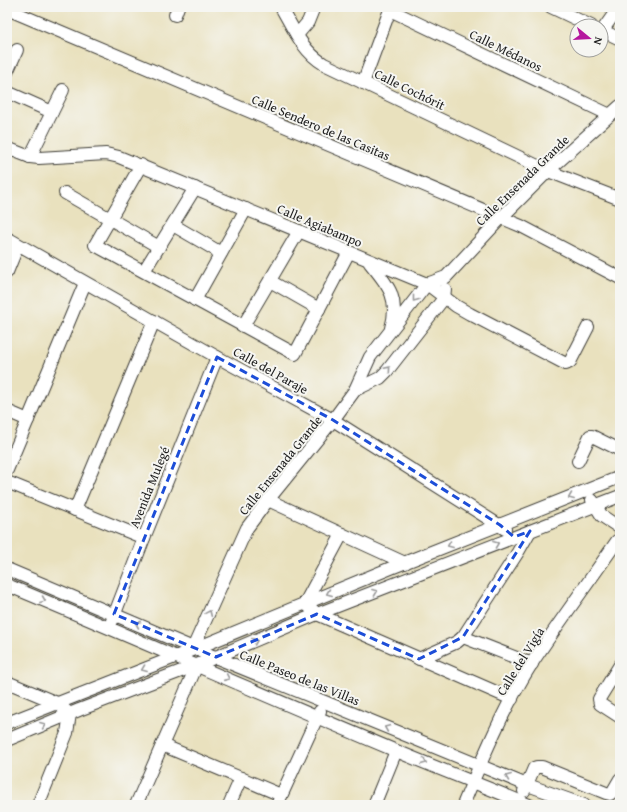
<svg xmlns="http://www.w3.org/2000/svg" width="627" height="812" font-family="'Gentium Book Plus',serif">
<rect width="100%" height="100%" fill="#f6f6f2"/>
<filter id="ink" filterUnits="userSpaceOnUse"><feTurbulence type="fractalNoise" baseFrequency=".025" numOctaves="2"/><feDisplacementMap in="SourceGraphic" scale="8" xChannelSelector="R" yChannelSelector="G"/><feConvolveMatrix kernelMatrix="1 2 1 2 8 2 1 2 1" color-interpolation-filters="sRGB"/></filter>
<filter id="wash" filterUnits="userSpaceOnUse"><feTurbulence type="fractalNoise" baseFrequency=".012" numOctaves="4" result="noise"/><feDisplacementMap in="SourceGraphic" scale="16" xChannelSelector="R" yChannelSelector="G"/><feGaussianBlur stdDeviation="0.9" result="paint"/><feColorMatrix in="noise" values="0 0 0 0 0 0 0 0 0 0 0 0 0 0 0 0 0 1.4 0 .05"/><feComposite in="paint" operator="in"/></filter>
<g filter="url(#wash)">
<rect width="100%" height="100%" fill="#e9e1be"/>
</g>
<g filter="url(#ink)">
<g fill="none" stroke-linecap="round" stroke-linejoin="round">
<defs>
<g id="minor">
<path d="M281,7C293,28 303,52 324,64L548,171L620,199"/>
<polyline points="551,7 591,26"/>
<polyline points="7,9 521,226 620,278"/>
<polyline points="390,10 610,115"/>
<polyline points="175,15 178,7"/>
<polyline points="601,30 620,39"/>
<polyline points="602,31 619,7"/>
<polyline points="297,35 308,22 314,7"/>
<polyline points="7,72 17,50"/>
<polyline points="363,83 391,7"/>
<polyline points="7,92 52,112"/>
<polyline points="7,148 30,157 39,158 106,154 119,157 427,284 456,306 470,314 566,364 570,362 588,327"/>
<polyline points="30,157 63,90"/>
<polyline points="141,165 95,245 295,354 349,252"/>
<polyline points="65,193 159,247"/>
<polyline points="173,225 221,253"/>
<polyline points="7,238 217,357 333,420 505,529"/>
<path d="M370,263C388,285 400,298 391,328"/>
<polyline points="144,271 195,188"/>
<polyline points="7,272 18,245"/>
<polyline points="270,281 319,309"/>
<polyline points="195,300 246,209"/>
<polyline points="243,326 299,231"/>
<polyline points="355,390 380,378 387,371 444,298 445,289"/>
<polyline points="7,411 28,420"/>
<polyline points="578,461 590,436 592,436 620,450"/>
<polyline points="7,470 85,283"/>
<polyline points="7,482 144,538"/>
<polyline points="268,500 405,563"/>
<polyline points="592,500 602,516 620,528"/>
<polyline points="75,510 154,321"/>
<polyline points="342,534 305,603 317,614 512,699"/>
<polyline points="7,569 193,648 403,734 522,783 584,805"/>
<path d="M7,585C137,639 265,696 394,750C439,769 484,786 529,805"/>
<polyline points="112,621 144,538 217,357"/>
<polyline points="463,637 532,664"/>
<polyline points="193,648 247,528 268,500 333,420 355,390 370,357 427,284 446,277 501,218 548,171 620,106"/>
<polyline points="419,659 457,642 463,637 518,552 530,531"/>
<polyline points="620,665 599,699 600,704 620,717"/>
<polyline points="7,682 57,703 70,714 67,733 38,805"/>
<polyline points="7,723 175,657 391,568 620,477"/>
<polyline points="7,740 79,710 197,665 317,614 620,496"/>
<polyline points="162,745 281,795"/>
<polyline points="524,791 534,768 537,767 542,767 606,793 610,794 613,791 620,779"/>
<polyline points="136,805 197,665"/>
<polyline points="229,805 241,778"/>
<polyline points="277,805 320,711"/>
<polyline points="374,805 396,751"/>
<path d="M463,805C483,757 504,707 532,663C559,622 589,582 617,541"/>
</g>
</defs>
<use href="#minor" stroke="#3b3a34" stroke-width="14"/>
<use href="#minor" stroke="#fff" stroke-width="12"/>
</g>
<defs><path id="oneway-chevron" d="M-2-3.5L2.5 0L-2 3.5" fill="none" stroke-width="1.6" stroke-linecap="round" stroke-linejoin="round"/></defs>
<g stroke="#999">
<use href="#oneway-chevron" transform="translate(415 299) rotate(128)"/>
<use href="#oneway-chevron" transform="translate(388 369) rotate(-49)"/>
<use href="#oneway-chevron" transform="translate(571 497) rotate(158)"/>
<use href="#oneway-chevron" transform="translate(496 544) rotate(-21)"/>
<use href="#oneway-chevron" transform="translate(450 545) rotate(158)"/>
<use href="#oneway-chevron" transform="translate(375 592) rotate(-21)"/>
<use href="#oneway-chevron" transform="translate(329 593) rotate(158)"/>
<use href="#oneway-chevron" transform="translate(43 600) rotate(22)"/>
<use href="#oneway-chevron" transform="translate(209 613) rotate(-66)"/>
<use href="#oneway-chevron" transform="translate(138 624) rotate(-157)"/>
<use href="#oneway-chevron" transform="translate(255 641) rotate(-23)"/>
<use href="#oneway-chevron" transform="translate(144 669) rotate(159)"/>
<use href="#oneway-chevron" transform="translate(227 678) rotate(24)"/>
<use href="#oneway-chevron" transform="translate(43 725) rotate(-23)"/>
<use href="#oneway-chevron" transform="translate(387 728) rotate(-157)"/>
<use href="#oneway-chevron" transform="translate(424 762) rotate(21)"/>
<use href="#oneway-chevron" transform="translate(508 777) rotate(-158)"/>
</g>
</g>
<path fill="none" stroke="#1d4ed8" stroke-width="3" stroke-dasharray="8 5" stroke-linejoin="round" d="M217,357L333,420L500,525L514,537L530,531L463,637L419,659L317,614L216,657L114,614Z"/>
<g text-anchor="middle" stroke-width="4" stroke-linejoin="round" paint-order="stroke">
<g font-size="13" fill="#1c1c1c" stroke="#f6f6f2">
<text transform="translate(506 50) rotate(26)" y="5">Calle Médanos</text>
<text transform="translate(410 89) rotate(26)" y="5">Calle Cochórit</text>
<text transform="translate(321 127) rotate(23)" y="5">Calle Sendero de las Casitas</text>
<text transform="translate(522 180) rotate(-44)" y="5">Calle Ensenada Grande</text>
<text transform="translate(320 225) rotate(23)" y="5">Calle Agiabampo</text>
<text transform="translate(271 370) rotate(29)" y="5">Calle del Paraje</text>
<text transform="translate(280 465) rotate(-51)" y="5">Calle Ensenada Grande</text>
<text transform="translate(149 487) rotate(-68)" y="5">Avenida Mulegé</text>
<text transform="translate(520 661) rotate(-58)" y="5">Calle del Vigía</text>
<text transform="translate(300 677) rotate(22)" y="5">Calle Paseo de las Villas</text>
</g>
</g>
<rect width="627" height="812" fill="none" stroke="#f6f6f2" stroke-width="24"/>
<g transform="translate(589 38) rotate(108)"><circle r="19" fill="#f6f6f2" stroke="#9f9f9c"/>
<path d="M0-3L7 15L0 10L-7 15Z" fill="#b5179e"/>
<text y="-6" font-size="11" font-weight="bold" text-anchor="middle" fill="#1c1c1c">N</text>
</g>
</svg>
